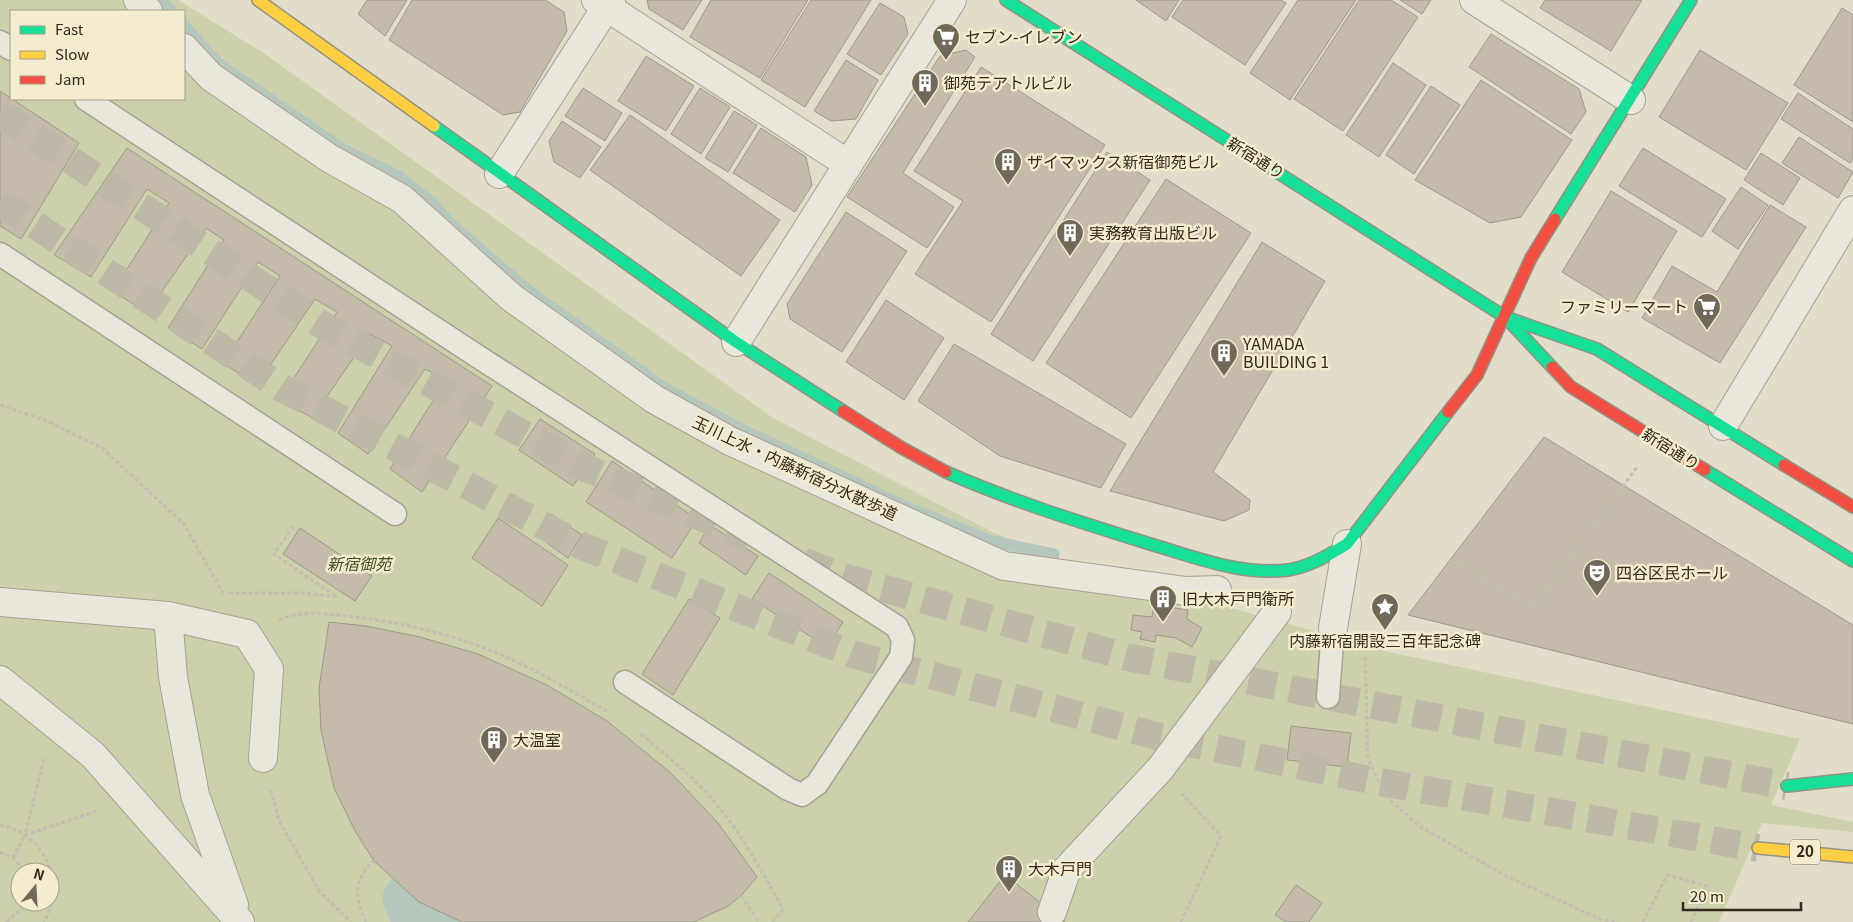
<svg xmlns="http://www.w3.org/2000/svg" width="1853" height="922" font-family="Georgia,'Noto Sans JP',serif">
<rect width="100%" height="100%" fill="#e1ddc9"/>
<path fill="#ccd1ac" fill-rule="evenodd" d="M0,0H178L265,54L773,418L994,533L1071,563L1389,652L1800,739L1771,805L1853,822V832L1762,823L1719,922H0ZM11,11H184V99H11ZM20,872H50V902H20Z"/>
<path fill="#b5c7bd" d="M393,878L462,922H391C381,903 378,894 393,878Z"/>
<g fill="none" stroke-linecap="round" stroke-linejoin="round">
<g stroke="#b5c7bd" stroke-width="11">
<polyline points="161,0 172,11"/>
<polyline points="184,25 218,63 343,149 399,176 434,204 451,224 528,290 662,386 740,428 903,505 992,541 1054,554"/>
</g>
</g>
<g fill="#c4bbaa" stroke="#a09889">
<polygon points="367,0 407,0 385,36 358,14"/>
<polygon points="412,0 545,0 564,12 567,31 520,112 503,115 389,40"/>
<polygon points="647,0 702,0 683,30 649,9"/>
<polygon points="711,0 808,0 760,78 690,37"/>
<polygon points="811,0 871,0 805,107 761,80"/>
<polygon points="1136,0 1179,0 1166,21"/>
<polygon points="1183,0 1281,0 1286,3 1245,65 1172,17"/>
<polygon points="1298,0 1356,0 1290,100 1250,73"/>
<polygon points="1359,0 1391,0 1418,17 1343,131 1294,99"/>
<polygon points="1400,0 1431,0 1422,14"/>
<polygon points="1545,0 1642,0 1611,51 1540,8"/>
<polygon points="880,3 904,17 908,34 881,75 847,54"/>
<polygon points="1842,8 1853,15 1853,122 1794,85"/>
<polygon points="1491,34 1579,89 1586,112 1571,134 1469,67"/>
<polygon points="966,50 975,57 903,173 954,207 927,248 847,197 940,56"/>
<polygon points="1700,50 1788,103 1746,170 1659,117"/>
<polygon points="646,56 694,86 666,131 618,101"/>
<polygon points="846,60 878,80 856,119 831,121 814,111"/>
<polygon points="1393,63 1426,85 1379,157 1346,135"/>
<polygon points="981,67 1105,145 991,322 915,274 963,201 914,171"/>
<polygon points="1481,80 1572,140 1521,217 1490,223 1415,180"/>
<polygon points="1431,86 1460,105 1414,174 1386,155"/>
<polygon points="583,88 622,113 605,141 565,116"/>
<polygon points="700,88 730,107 701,154 671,134"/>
<polygon points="0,91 79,143 21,239 0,226"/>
<polygon points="1798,93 1853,129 1853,159 1850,163 1781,119"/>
<polygon points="734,111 757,125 728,172 705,158"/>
<polygon points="630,115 780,220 741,276 590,170"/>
<polygon points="562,121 601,147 580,178 554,162 549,141"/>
<polygon points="761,128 806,157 812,185 795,212 733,173"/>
<polygon points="1799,137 1853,172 1838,198 1782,163"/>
<polygon points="127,148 492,386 422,492 390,469 446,380 425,369 368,454 338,433 392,346 370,334 312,418 280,399 337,312 315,299 257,385 223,363 280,276 258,262 202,349 168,328 224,240 206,228 147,313 113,291 169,203 147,189 91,277 54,255"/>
<polygon points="1643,148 1726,199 1702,237 1619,186"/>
<polygon points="1107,152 1150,180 1033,361 991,334"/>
<polygon points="1761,153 1800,178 1783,205 1744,180"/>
<polygon points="1166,179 1251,233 1131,418 1046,363"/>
<polygon points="1741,187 1768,205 1738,249 1712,231"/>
<polygon points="1611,191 1677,231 1628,312 1562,272"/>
<polygon points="1770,205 1806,227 1720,363 1642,318 1672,266 1717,292"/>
<polygon points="846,212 907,251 842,352 790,319 787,304"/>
<polygon points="1262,242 1325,281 1213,472 1250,500 1249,510 1224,521 1110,491"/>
<polygon points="886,300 944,338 904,400 846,362"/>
<polygon points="954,344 1126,444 1101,488 1000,456 918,401"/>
<polygon points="540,419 595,454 573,486 519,450"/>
<polygon points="1544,437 1853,625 1853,724 1408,615"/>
<polygon points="612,461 697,519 672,558 586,502"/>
<polygon points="551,514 582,535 568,558 537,536"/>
<polygon points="498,518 568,565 542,606 472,558"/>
<polygon points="710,525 758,556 746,575 699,543"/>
<polygon points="300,528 372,576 355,601 283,554"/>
<polygon points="769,573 843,622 827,647 752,599"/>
<polygon points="689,599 720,618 673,695 642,674"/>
<polygon points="1154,605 1188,610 1187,619 1202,628 1192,647 1176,638 1156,635 1155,642 1140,639 1142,632 1131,630 1133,615 1152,617"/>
<polygon points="329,622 366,626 420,637 478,654 547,685 607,721 671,773 718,823 757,877 741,896 728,906 694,922 462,922 419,902 374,861 355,831 334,788 321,730 319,688"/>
<polygon points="1291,726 1351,733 1347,767 1287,760"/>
<polygon points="1005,875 1065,922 968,922"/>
<polygon points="1296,885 1322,903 1309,922 1286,922 1275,915"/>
</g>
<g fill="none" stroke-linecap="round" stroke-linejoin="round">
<g stroke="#beb9a6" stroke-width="28" stroke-dasharray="28 14" stroke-linecap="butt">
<polyline points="0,114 324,326 588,469 750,538"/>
<polyline points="0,202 282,388 582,546 855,655 1160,737 1380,782 1758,848"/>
<polyline points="803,561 843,577 1127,657 1787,786"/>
</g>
<defs>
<g id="lane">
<polyline points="0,42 11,49"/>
<polyline points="86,99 474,354 897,627 903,640 901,657 817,784 802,795 788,789 625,682"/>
<polyline points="0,254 395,514"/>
<polyline points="1328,697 1333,628"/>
</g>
<g id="street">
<polyline points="138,0 148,11"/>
<polyline points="596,0 848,164"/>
<polyline points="1474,0 1631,100"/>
<polyline points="184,48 211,77 329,158 402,199 512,298 654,399 730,441 1004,566 1186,591 1217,590"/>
<polyline points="499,174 611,0"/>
<polyline points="736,342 952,0"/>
<polyline points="1723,426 1853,210"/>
<polyline points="0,602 168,616 247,634 269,669 263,758"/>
<polyline points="168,616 173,677 195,795 234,905"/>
<polyline points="1333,628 1347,544"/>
<polyline points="0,680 93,755 240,922"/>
<polyline points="1052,912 1067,869 1160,769 1277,612"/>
</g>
<g id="fast">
<polyline points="1006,0 1505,317 1552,367"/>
<polyline points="434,126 736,342 843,411"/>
<polyline points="1555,219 1691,0"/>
<polyline points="1508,318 1597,349 1784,465"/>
<polyline points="1705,470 1853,561"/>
<path d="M946,472C1012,501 1079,522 1147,543C1192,556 1240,576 1288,570C1309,567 1329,555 1347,544L1448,412"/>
<polyline points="1787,786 1853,779"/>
</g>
<g id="slow">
<polyline points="258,0 434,126"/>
<polyline points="1758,848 1853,857"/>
</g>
<g id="jam">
<polyline points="1552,367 1571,387 1705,470"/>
<polyline points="843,411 902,448 946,472"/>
<polyline points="1448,412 1477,375 1531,258 1555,219"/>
<polyline points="1784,465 1853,507"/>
</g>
</defs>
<use href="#lane" stroke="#a6a193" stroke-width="25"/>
<use href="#street" stroke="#a6a193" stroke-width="30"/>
<use href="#fast" stroke="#959183" stroke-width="14"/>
<use href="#slow" stroke="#959183" stroke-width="14"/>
<use href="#jam" stroke="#959183" stroke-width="14"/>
<g stroke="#c2beb2" stroke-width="3" stroke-dasharray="4 2.5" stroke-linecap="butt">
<polyline points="0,405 47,421 102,448 184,524 223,593"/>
<polyline points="1450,560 1534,608 1637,467"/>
<polyline points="229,593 303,593 337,597 274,554 292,528 297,532"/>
<path d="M279,620C305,609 326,614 354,617C398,622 442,632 484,648C527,664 567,689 607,711"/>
<polyline points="1365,657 1368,759 1385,795 1419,826 1508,877 1602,920 1618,922"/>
<path d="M641,734C662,752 685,770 704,790C737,825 760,868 783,909L774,920"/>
<polyline points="44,759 25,835 97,811"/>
<polyline points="271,790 279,821 320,892 351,922"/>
<path d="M0,825C46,834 65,882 44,922"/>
<polyline points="0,852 13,858 25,872"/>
<polyline points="13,858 25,835"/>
<polyline points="741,896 759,922"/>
<polyline points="6,922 21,910 26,902"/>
<path d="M366,922C354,897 353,880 374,861"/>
<polyline points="772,922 774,920 776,922"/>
<polyline points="1181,922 1221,836 1182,794"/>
<polyline points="1643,922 1667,875 1707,886 1691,922"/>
</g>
<use href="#lane" stroke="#e9e6db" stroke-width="22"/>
<use href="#street" stroke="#e9e6db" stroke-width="28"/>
<use href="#fast" stroke="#16e098" stroke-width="11"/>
<use href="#slow" stroke="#ffcf43" stroke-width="11"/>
<use href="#jam" stroke="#f24e42" stroke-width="11"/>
</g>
<defs>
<symbol id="supermarket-pin" viewBox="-11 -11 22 30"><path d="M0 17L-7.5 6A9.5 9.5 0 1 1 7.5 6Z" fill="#706959" stroke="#f3ecce"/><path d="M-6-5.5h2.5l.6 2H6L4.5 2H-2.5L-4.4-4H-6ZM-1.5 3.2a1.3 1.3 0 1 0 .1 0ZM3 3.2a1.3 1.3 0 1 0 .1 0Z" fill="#fff"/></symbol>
<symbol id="building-pin" viewBox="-11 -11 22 30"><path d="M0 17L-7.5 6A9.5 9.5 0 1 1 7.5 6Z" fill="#706959" stroke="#f3ecce"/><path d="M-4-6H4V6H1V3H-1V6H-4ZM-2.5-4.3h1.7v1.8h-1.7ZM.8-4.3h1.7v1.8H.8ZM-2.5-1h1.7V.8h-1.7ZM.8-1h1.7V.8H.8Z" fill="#fff"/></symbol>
<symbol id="theatre-pin" viewBox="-11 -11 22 30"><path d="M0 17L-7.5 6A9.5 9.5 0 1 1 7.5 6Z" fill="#706959" stroke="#f3ecce"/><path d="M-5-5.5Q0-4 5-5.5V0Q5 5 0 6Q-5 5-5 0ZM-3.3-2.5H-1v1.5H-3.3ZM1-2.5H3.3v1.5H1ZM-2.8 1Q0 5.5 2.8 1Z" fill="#fff"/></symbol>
<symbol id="sight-pin" viewBox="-11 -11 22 30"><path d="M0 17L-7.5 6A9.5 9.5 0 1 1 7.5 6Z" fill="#706959" stroke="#f3ecce"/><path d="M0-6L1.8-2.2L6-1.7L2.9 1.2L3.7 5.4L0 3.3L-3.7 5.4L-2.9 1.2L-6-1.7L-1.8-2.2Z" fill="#fff"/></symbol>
</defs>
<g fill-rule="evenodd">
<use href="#supermarket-pin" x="930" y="21" width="32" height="43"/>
<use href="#building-pin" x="909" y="67" width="32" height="43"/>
<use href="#building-pin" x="992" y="146" width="32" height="43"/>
<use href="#building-pin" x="1054" y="217" width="32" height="43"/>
<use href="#supermarket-pin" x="1691" y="291" width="32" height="43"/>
<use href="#building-pin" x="1208" y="337" width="32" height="43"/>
<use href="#theatre-pin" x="1581" y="557" width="32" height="43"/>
<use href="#building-pin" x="1147" y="583" width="32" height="43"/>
<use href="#sight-pin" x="1369" y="591" width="32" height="43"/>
<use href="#building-pin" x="478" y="724" width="32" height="43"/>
<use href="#building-pin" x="993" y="853" width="32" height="43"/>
</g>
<g text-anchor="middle" stroke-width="5" stroke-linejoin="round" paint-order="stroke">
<rect fill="#f3ecce" stroke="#6d6451" stroke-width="1" x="1790" y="839.5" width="30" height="25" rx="4"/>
<g font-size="15" font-weight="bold" fill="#332a1c">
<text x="1805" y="857">20</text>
</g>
<g font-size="16" fill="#332a1c" stroke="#f3ecce" text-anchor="start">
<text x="965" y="43">セブン-イレブン</text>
<text x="944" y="89">御苑テアトルビル</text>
<text x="1027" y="168">ザイマックス新宿御苑ビル</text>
<text x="1089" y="239">実務教育出版ビル</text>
<text x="1688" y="313" text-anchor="end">ファミリーマート</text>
<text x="1243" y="350">YAMADA<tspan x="1243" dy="18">BUILDING 1</tspan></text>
<text x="1616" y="579">四谷区民ホール</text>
<text x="1182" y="605">旧大木戸門衛所</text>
<text x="1385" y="647" text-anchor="middle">内藤新宿開設三百年記念碑</text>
<text x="513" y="746">大温室</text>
<text x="1028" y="875">大木戸門</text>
</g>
<g font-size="16" fill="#332a1c" stroke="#f3ecce">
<text transform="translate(1256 158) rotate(32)" y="6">新宿通り</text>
<text transform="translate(1671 449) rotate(32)" y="6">新宿通り</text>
<text transform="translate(795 468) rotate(25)" y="6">玉川上水・内藤新宿分水散歩道</text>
</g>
<g font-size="16" font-style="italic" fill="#3e4e24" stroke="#f3ecce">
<text x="359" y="570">新宿御苑</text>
</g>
</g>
<rect x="10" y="10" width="175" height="90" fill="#f3ecce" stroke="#a69e87"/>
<rect x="20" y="26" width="25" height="8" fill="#16e098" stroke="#a69e87"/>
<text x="55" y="35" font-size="15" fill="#332a1c">Fast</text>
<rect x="20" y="51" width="25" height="8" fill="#ffcf43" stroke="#a69e87"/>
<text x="55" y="60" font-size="15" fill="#332a1c">Slow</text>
<rect x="20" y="76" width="25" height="8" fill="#f24e42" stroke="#a69e87"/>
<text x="55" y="85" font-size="15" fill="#332a1c">Jam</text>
<g transform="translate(35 887) rotate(18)"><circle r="24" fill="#f3ecce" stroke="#a69e87"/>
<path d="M0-4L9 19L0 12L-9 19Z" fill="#706959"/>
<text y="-8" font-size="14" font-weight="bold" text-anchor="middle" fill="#332a1c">N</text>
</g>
<path d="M1683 902v8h118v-8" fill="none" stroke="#332a1c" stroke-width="2.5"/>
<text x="1690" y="902" font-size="15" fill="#332a1c" stroke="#f3ecce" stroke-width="4" paint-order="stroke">20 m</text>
</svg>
